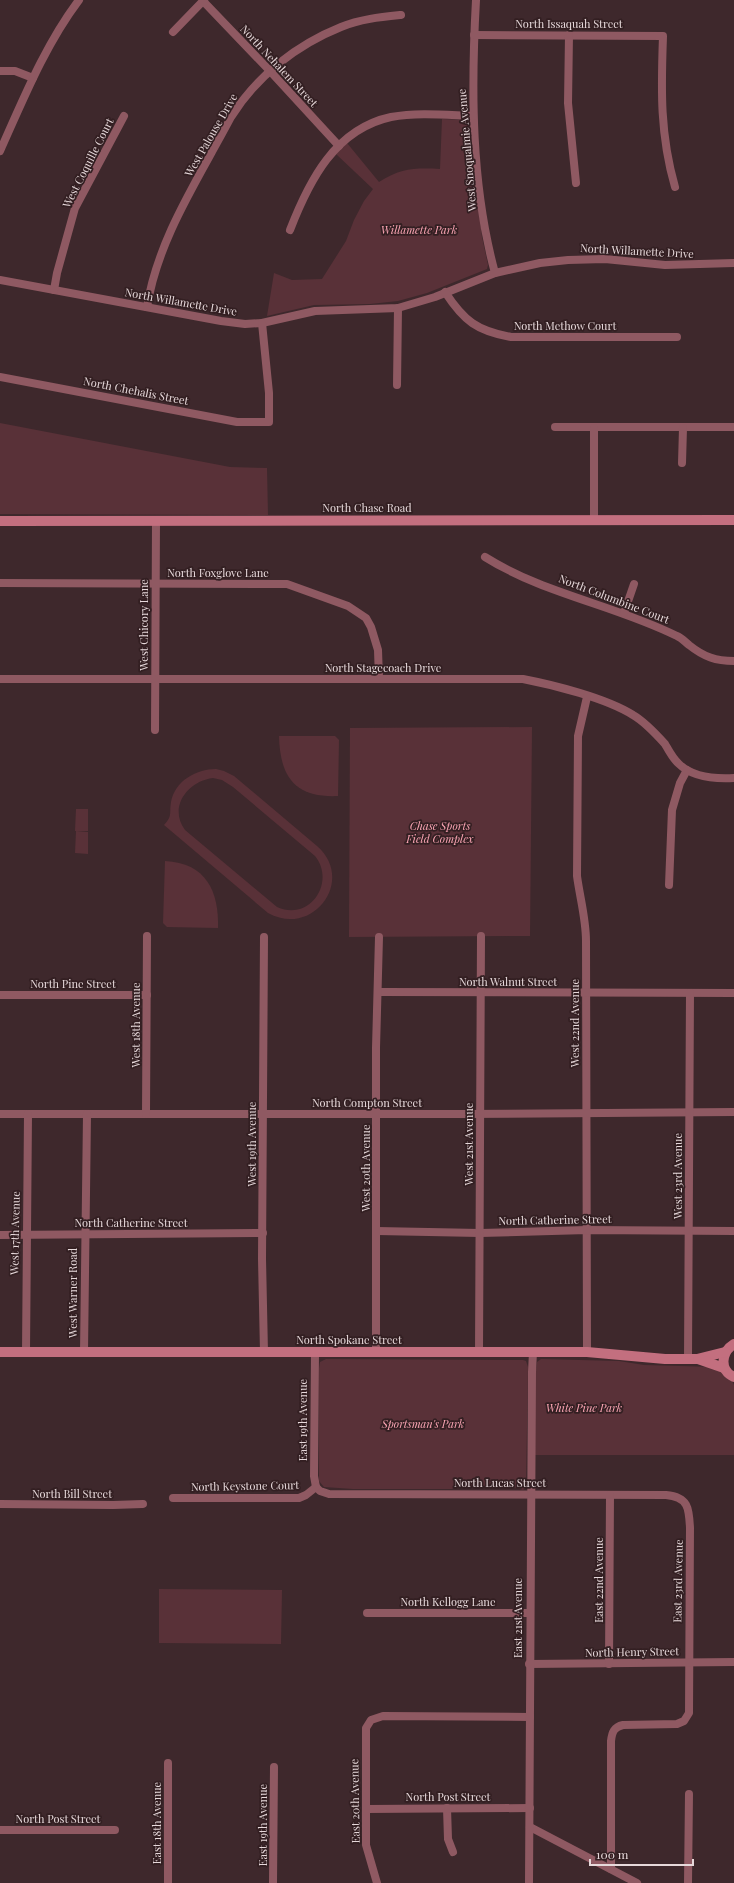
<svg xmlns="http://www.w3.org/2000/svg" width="734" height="1883" font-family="'Playfair Display',serif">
<rect width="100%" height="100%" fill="#3e282c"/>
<g fill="#593138" fill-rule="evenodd">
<path d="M442,119L469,120L482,237L488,265L487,269L427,293L398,301L370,304L314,305L267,316L274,273L292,280L322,279L346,241L354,220L364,201L373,189L336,154L347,143L379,182C401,168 415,168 440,169Z"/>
<polygon points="0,423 230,467 267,468 268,515 0,514"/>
<polygon points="532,727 530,936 349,937 350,728"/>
<path d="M279,736H335L339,740L338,796C295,798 280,777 279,736Z"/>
<path d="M216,769L224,771L234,776L317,846C356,880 313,938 268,913L164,825C173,815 169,814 171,802C175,781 196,769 216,769ZM213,778L222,780L233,787L315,856C336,882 310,922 277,907L185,830C168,807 188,781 213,778Z"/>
<polygon points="76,809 88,809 88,831 75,831"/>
<polygon points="76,831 88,832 88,854 75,853"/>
<path d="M165,861C206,863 219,891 218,928L167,927L163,923Z"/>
<polygon points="326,1359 523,1360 526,1361 528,1367 526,1488 523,1490 513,1487 455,1487 452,1489 353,1489 324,1487 319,1481 319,1368 320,1362"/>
<polygon points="541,1359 619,1361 644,1365 716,1367 732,1381 734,1385 734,1455 535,1455 535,1378 537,1362"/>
<polygon points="159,1589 282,1590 281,1644 159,1643"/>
</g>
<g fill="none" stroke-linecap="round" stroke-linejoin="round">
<g stroke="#8f5962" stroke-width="8">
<path d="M476,0C471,90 471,185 495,273"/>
<polyline points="203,1 270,71 339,146"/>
<polyline points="173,32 204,0"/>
<path d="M474,35L663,36C661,90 660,135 675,187"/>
<polyline points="569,35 568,103 576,183"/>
<polyline points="0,71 15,71 33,78"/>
<path d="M0,151C23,100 45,45 79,0"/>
<path d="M290,230C309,181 335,129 391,117C418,112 446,115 473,116"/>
<polyline points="0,280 221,321 245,324 262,323 315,311 398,308 435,297 495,273 540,263 568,260 605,259 665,265 734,263"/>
<polyline points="54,290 57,273 75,208 124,116"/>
<path d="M445,292C464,321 477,331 511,337H677"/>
<path d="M147,307C158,238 199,178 231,117C257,76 296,45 341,27C360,19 381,17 401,15"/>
<polyline points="0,377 237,422 269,422 269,393 262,323"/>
<polyline points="397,385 398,308"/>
<polyline points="555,427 734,427"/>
<polyline points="682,463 683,428"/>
<polyline points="594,521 594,428"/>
<path d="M485,557C544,594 615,605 677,636C682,638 685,642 689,645C704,657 716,661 734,661"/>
<polyline points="0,583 287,584 348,606 366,618 371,627 378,650 379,679"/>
<polyline points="624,613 634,584"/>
<path d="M0,679H523C554,685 606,698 633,715C645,722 656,734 665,744C669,751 673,759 679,764C693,778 716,779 734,778"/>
<path d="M587,697L578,736L577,876C580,898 586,919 586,941L587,1352"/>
<polyline points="155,730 156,521"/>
<polyline points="669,885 672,810 680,783 687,770"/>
<polyline points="264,937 262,1259 264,1352"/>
<polyline points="378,992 734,993"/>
<polyline points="0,995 147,995"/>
<polyline points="0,1114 462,1114 734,1112"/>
<polyline points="146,1114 147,936"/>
<polyline points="377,1231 480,1233 587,1230 734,1231"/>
<polyline points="0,1235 263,1233"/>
<polyline points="26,1352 28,1114"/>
<polyline points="84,1352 87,1114"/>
<polyline points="315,1352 314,1476 316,1487"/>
<polyline points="376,1352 376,1048 379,937"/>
<polyline points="479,1352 481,936"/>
<polyline points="688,1359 690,993"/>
<path d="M316,1487L320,1491L329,1494L666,1495C689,1497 689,1509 690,1528L689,1713L684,1721L677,1724L623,1725C614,1727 612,1732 611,1741V1869"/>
<polyline points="173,1498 299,1498 306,1495 316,1487"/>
<polyline points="0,1504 113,1505 143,1504"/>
<polyline points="367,1613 529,1613"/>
<polyline points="529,1664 734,1662"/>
<polyline points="609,1664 610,1495"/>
<polyline points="447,1808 448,1839 453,1852"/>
<polyline points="366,1809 530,1808"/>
<polyline points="530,1827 637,1883"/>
<polyline points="0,1830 115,1830"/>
<polyline points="168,1883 168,1763"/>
<polyline points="273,1883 274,1767"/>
<polyline points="377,1883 366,1845 366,1728 371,1720 383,1716 530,1717"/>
<polyline points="529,1883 532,1372 533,1352"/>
<polyline points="688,1883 689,1794"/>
</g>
<g stroke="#c36f7f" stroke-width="10">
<polyline points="0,521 734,520"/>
<path d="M734,1344C721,1352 719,1370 734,1377"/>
<polyline points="0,1352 587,1352 665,1359 697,1359 725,1352"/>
<polyline points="698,1359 724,1368"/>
</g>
</g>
<g text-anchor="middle" stroke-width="3.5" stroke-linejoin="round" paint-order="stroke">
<g font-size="11" fill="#e7d9db" stroke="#331f22">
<text x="569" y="28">North Issaquah Street</text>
<text transform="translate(279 66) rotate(47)" y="4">North Nehalem Street</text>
<text transform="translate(211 135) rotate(-60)" y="4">West Palouse Drive</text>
<text transform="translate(467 150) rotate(-95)" y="4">West Snoqualmie Avenue</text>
<text transform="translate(88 163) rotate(-63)" y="4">West Coquille Court</text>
<text transform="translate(637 251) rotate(3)" y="4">North Willamette Drive</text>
<text transform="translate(181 302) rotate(10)" y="4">North Willamette Drive</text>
<text x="565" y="330">North Methow Court</text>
<text transform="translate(136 391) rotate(11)" y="4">North Chehalis Street</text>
<text x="367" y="512">North Chase Road</text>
<text x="218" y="577">North Foxglove Lane</text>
<text transform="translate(614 599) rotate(21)" y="4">North Columbine Court</text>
<text transform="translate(144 625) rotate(-90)" y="4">West Chicory Lane</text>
<text x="383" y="672">North Stagecoach Drive</text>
<text x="508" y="986">North Walnut Street</text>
<text x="73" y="988">North Pine Street</text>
<text transform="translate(575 1023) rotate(-90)" y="4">West 22nd Avenue</text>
<text transform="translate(136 1025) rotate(-90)" y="4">West 18th Avenue</text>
<text x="367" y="1107">North Compton Street</text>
<text transform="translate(252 1144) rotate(-90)" y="4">West 19th Avenue</text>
<text transform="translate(469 1144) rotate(-90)" y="4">West 21st Avenue</text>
<text transform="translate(366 1168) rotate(-90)" y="4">West 20th Avenue</text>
<text transform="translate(678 1176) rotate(-90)" y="4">West 23rd Avenue</text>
<text transform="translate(555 1220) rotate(-1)" y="4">North Catherine Street</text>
<text x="131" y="1227">North Catherine Street</text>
<text transform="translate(15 1233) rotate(-89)" y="4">West 17th Avenue</text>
<text transform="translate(73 1293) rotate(-90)" y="4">West Warner Road</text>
<text x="349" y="1344">North Spokane Street</text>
<text transform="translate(303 1420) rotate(-90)" y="4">East 19th Avenue</text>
<text x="500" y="1487">North Lucas Street</text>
<text transform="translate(245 1486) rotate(-1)" y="4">North Keystone Court</text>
<text x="72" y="1498">North Bill Street</text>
<text transform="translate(599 1580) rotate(-90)" y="4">East 22nd Avenue</text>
<text transform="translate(678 1581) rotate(-89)" y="4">East 23rd Avenue</text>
<text x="448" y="1606">North Kellogg Lane</text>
<text transform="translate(518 1618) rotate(-90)" y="4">East 21st Avenue</text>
<text transform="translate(632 1652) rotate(-1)" y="4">North Henry Street</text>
<text x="448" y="1801">North Post Street</text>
<text transform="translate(355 1801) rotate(-91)" y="4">East 20th Avenue</text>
<text x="58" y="1823">North Post Street</text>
<text transform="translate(157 1823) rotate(-90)" y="4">East 18th Avenue</text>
<text transform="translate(263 1825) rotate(-90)" y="4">East 19th Avenue</text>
</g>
<g font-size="11" font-style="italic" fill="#fba5b4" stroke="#331f22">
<text x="419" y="234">Willamette Park</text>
<text x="440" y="830">Chase Sports<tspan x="440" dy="13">Field Complex</tspan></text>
<text x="584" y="1412">White Pine Park</text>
<text x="423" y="1428">Sportsman's Park</text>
</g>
</g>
<path d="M590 1859v6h103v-6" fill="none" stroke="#e7d9db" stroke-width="2"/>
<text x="596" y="1859" font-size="12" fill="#e7d9db" stroke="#331f22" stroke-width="3" paint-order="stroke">100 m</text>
</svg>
